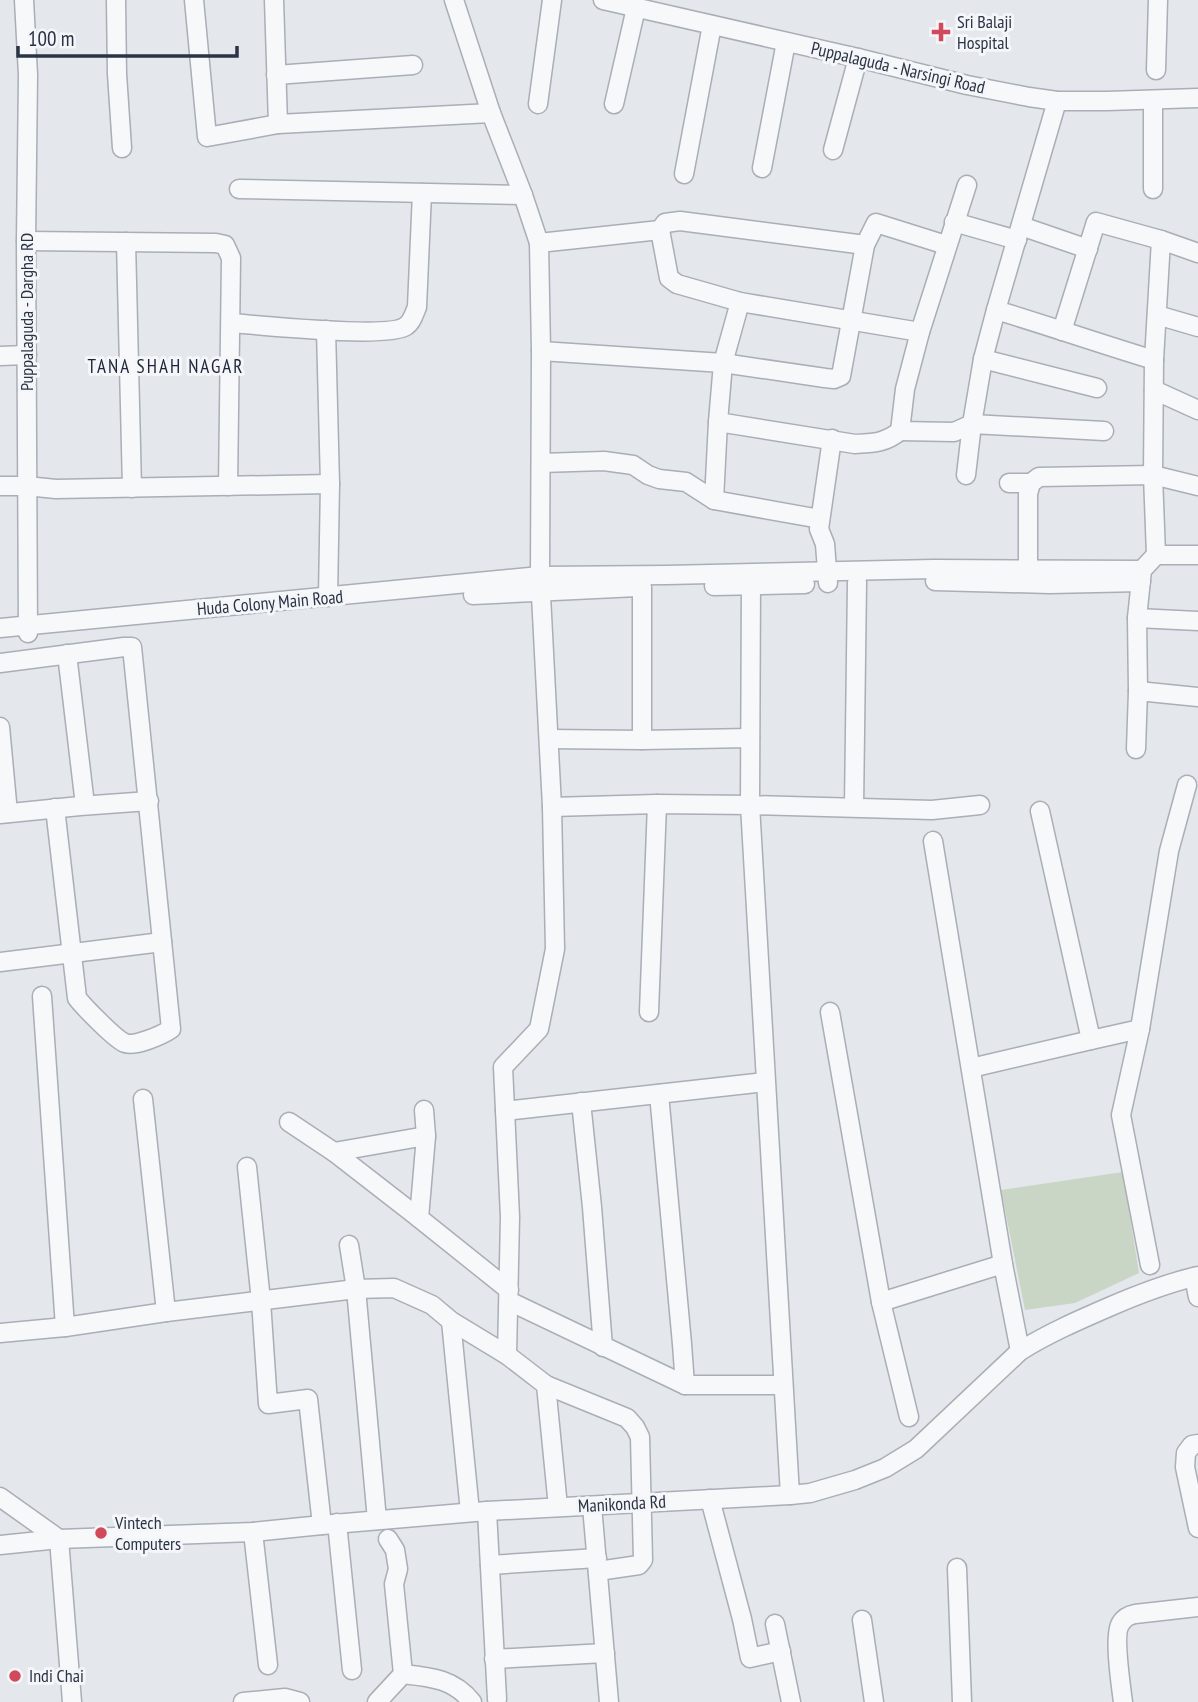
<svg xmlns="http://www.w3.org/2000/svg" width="1198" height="1702" font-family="'PT Sans Narrow',sans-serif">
<rect width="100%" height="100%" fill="#e4e7ec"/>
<polygon fill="#c9d6c5" points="1123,1172 1139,1273 1075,1303 1025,1310 1001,1190"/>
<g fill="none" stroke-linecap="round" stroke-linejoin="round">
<defs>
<g id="minor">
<polyline points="24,0 28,75 26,241 28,633"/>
<polyline points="116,0 117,74 122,148"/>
<polyline points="194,0 207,137 278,124 491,113"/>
<polyline points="274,0 278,124"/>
<polyline points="454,0 491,113 523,195 539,243 541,351 540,576 552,807 555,949 539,1029 503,1067 510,1217 507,1355"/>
<polyline points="603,0 858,58 967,85 1029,97 1057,101 1107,101 1198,98"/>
<polyline points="1156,70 1158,0"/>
<polyline points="276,75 413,65"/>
<polyline points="1153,101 1153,189"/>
<polyline points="538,104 552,0"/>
<polyline points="614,104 636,8"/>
<polyline points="833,150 858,58"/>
<polyline points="762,168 786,42"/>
<polyline points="684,174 712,25"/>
<polyline points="967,185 920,332 905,389 900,431 954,432 972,424 983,359 996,310 1057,101"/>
<polyline points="239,189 523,195"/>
<polyline points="954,222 1017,240"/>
<polyline points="1021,226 1088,249"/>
<polyline points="660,230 669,278 677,284 740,302 920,332"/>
<polyline points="26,241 216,243 225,245 231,258 228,486"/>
<polyline points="126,242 132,488"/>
<polyline points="539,243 660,230 665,223 680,221 865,245"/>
<path d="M740,302L723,363L718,422L855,444C874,443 885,443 900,431"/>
<path d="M996,310C1049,326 1101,344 1154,360"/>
<polyline points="1157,315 1198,327"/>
<path d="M231,323C259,325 389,339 406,326C412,322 414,314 417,307L422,193"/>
<polyline points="326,330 330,484 328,597"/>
<polyline points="1062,331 1096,222 1161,240 1198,253"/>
<polyline points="541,351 723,363 825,378 834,379 841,376 865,245 876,223 946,245"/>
<polyline points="0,356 27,355"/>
<polyline points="983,359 1097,388"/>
<polyline points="1154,390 1198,410"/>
<polyline points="541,463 604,461 633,465 648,475 659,479 686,482 714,500 820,519"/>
<polyline points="966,475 972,424 1104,431"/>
<polyline points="1009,483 1031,483"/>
<polyline points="0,486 26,486 56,489 330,484"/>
<polyline points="714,500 718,422"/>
<polyline points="1156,555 1153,475 1154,360 1161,240"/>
<polyline points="1028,569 1028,494 1031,483 1039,477 1153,475 1198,486"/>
<polyline points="751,577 750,805 932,810 980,805"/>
<polyline points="935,581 1050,584 1141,582"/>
<polyline points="828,583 825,544 819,529 832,439"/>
<polyline points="714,586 805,584"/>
<polyline points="642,587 642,740"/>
<polyline points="473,595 637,587"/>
<polyline points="1137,618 1198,621"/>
<polyline points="0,628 540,576 667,575 934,569 1142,570"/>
<polyline points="67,654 85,805"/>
<path d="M0,663L124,647H132L171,1029C162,1035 135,1047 125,1043C116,1040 84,1007 77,998L55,808"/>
<polyline points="1138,691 1198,697"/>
<polyline points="0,727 8,813"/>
<polyline points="549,739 642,740 750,738"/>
<polyline points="1136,749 1138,691 1137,618 1142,570 1156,555 1198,555"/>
<polyline points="552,807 657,804 750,805 790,1495"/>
<polyline points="854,807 857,582"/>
<polyline points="0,814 80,806 149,801"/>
<polyline points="933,841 1003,1264 1020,1351"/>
<polyline points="0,962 162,942"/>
<polyline points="42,996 65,1327"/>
<polyline points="649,1012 657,804"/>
<polyline points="830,1012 881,1302 909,1417"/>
<polyline points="1140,1029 1121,1115 1150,1265"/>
<polyline points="1091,1040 1140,1029 1169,851 1187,785"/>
<polyline points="971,1068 1091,1040 1040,811"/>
<polyline points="659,1094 682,1344 685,1385"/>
<polyline points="581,1102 592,1207 603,1347"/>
<polyline points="424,1110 426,1136 419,1218 509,1290"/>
<polyline points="505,1111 765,1082"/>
<polyline points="289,1122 334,1152 419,1218"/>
<polyline points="334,1152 426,1136"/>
<polyline points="247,1167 261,1301 268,1404 308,1399 322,1525"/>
<polyline points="349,1245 356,1289 377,1520"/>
<polyline points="1194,1277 1198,1297"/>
<polyline points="509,1301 685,1385 783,1385"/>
<polyline points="881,1302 1003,1264"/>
<polyline points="166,1312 356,1289 394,1288 432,1305 451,1321 507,1355 546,1385 627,1418 635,1427 640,1437 643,1560 639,1565 598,1571"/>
<polyline points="451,1321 470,1512"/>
<polyline points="0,1333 65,1327 166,1312 143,1099"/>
<polyline points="546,1385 558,1507"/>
<polyline points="1198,1444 1192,1445 1186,1453 1185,1467 1198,1528"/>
<polyline points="0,1497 59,1539"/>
<polyline points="710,1499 742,1619 750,1658 781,1651"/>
<polyline points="592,1506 609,1702"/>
<polyline points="487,1511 497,1699"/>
<polyline points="337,1523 352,1670"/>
<polyline points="253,1532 268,1665"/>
<polyline points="59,1539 72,1702"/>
<polyline points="388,1539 395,1550 398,1569 394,1584 403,1674"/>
<path d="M0,1545L59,1539L253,1532L322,1525L487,1511L790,1495L810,1493L855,1480L885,1468L916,1449L1020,1351C1049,1333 1079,1320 1109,1307C1139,1294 1167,1283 1198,1276"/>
<polyline points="490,1565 597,1558"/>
<polyline points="957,1568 962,1702"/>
<polyline points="862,1620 874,1702"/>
<polyline points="775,1624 791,1702"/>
<polyline points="494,1659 605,1653"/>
<path d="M403,1674C431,1677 454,1679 472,1702"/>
<polyline points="243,1702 285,1698 300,1702"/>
<polyline points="377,1702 403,1674"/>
<path d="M1123,1702C1121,1687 1113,1633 1121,1623C1124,1618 1130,1615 1135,1614L1198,1607"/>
</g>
</defs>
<use href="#minor" stroke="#a9aeb7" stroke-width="21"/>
<use href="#minor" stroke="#f7f8fa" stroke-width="18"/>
</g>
<g fill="#d1495b" stroke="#f4f6f9" stroke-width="2.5">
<path d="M937.5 21.5h7v7h7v7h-7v7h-7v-7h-7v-7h7z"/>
<circle cx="101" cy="1533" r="7"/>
<circle cx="15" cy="1676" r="7"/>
</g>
<g text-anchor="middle" stroke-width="6" stroke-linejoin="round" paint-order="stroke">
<g font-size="18" fill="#2b3445" stroke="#f4f6f9" text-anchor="start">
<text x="957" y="28">Sri Balaji<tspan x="957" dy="21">Hospital</tspan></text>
<text x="115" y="1529">Vintech<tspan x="115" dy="21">Computers</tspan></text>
<text x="29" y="1682">Indi Chai</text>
</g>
<g font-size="18" fill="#2b3445" stroke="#f4f6f9">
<text transform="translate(898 68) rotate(13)" y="6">Puppalaguda - Narsingi Road</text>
<text transform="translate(27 312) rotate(-90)" y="6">Puppalaguda - Dargha RD</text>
<text transform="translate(270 603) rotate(-5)" y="6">Huda Colony Main Road</text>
<text transform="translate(622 1504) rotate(-3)" y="6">Manikonda Rd</text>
</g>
<g font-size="19" letter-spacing="2" fill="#1d2536" stroke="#f4f6f9">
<text x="166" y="373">TANA SHAH NAGAR</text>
</g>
</g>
<path d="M18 46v10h219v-10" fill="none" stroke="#2b3445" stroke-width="3.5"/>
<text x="28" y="46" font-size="21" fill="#2b3445" stroke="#f4f6f9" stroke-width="5" paint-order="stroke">100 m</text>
</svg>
